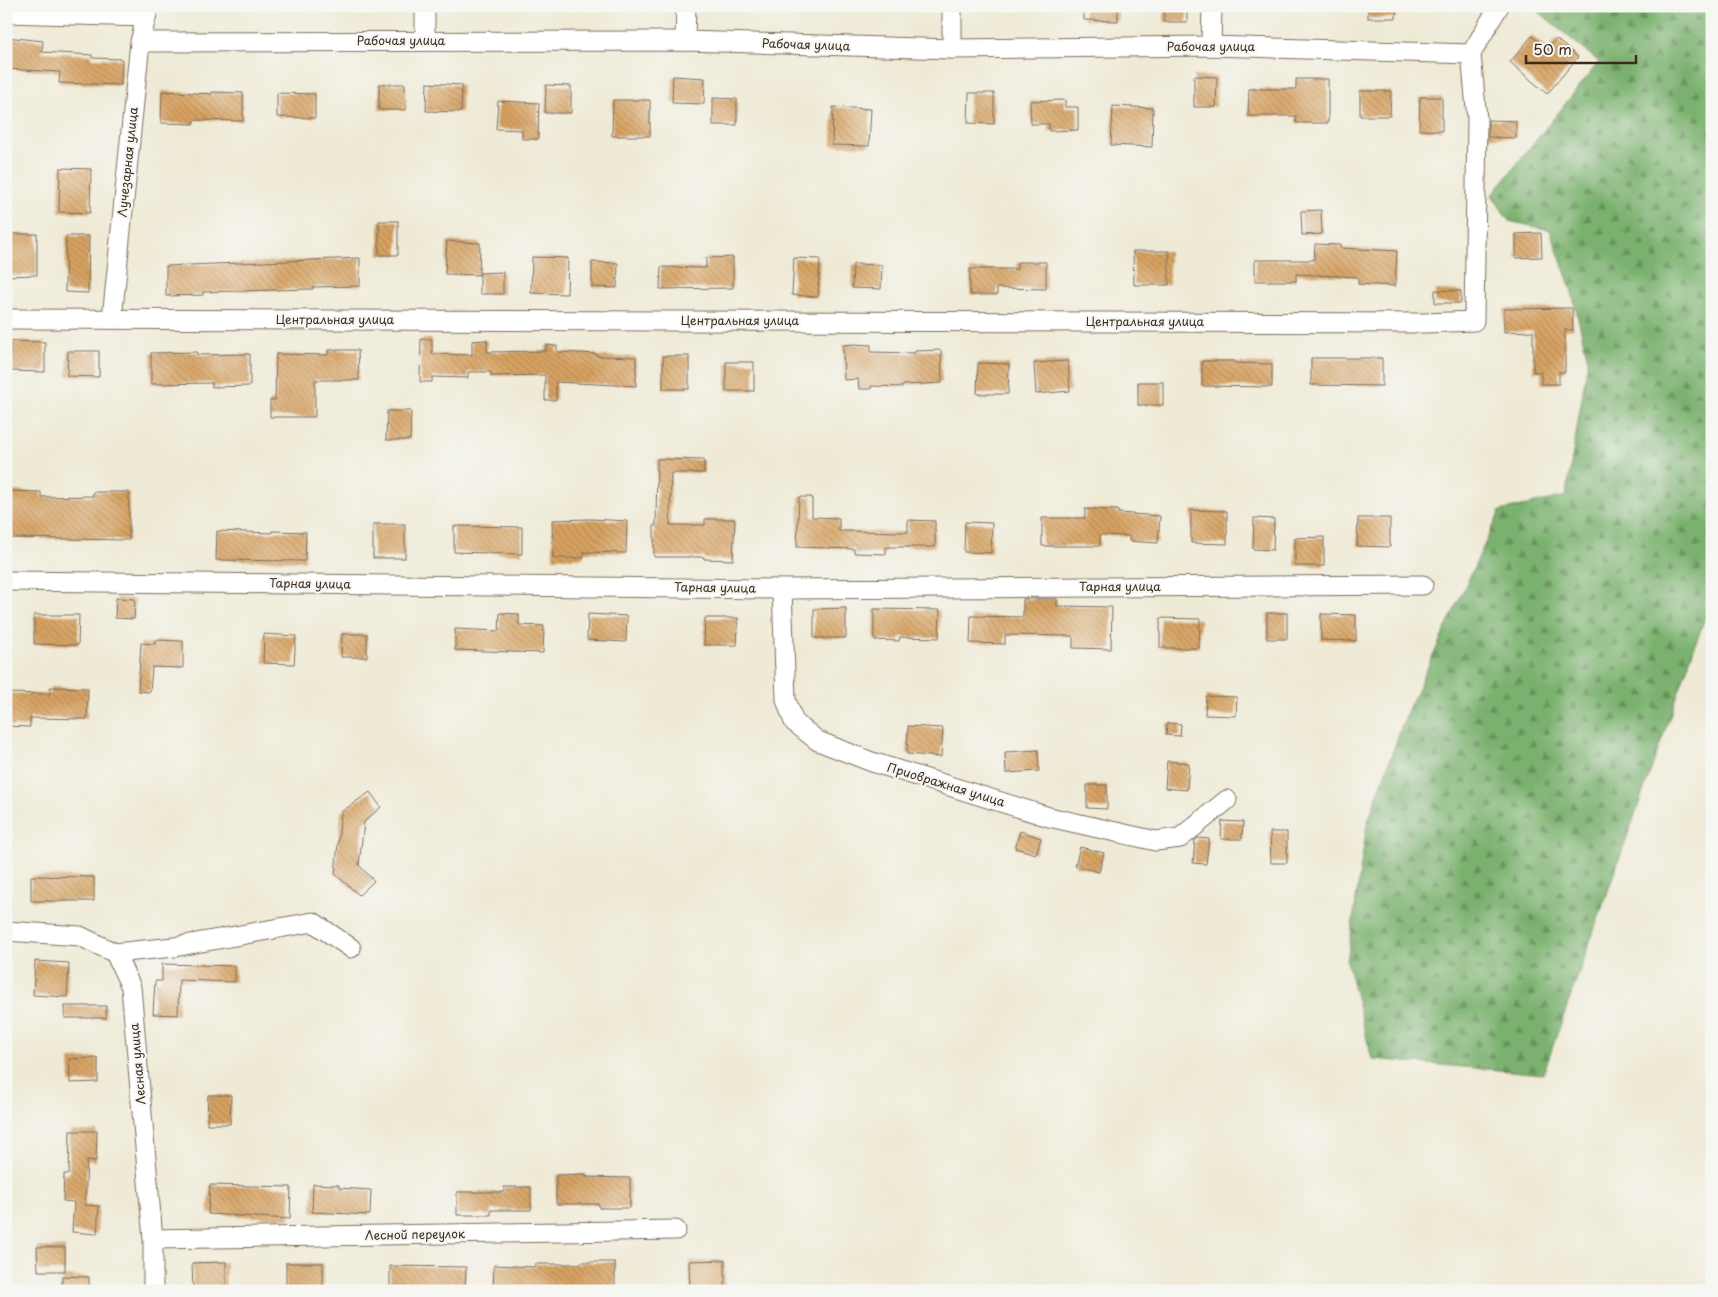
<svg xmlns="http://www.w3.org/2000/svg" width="1718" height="1297" font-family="'Playpen Sans',sans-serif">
<defs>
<pattern id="forest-firs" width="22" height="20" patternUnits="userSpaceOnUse" patternTransform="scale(1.25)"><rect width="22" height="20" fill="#7ab16e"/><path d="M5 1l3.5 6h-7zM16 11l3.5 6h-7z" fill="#65905a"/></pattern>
<pattern id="building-back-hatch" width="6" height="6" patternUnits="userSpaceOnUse" patternTransform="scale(1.25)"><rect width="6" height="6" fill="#d8a362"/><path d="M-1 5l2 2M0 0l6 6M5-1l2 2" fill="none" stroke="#b08550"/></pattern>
</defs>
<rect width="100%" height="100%" fill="#f6f6f2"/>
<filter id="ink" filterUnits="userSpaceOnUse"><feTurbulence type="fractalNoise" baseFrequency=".02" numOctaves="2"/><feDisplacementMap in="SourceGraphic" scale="10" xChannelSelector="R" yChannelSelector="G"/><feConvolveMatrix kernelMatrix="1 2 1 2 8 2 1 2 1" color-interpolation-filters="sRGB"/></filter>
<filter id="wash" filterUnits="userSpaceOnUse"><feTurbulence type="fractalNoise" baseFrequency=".0096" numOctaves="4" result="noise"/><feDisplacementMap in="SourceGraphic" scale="20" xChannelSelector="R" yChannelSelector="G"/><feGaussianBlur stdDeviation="1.12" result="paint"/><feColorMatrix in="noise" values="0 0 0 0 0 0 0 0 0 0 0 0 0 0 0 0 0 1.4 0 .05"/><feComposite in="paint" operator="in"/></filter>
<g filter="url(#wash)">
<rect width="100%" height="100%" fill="#efead6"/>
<polygon fill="url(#forest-firs)" stroke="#5a6e46" points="1532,6 1712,6 1712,598 1543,1074 1372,1059 1347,962 1367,824 1407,712 1500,511 1566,496 1588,360 1571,289 1550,230 1509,221 1492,195 1599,62"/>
<g id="blocks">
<g fill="url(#building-back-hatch)">
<polygon points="1084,6 1118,6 1118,21 1084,20"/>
<rect x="1164" y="6" width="23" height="16"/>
<rect x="1368" y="6" width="28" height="12"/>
<polygon points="1532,36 1548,49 1556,39 1578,57 1547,94 1510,62"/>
<polygon points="6,37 43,41 42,52 92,55 92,58 122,59 121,85 59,83 60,72 6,69"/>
<polygon points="673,76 705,78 704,104 672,103"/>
<polygon points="1194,76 1217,77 1216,107 1194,107"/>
<polygon points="1296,79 1328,79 1328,123 1296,123 1296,116 1248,116 1249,89 1296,89"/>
<polygon points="427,83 462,85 461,112 426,111"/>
<polygon points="379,84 405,84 406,110 379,110"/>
<polygon points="546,85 571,86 571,113 545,113"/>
<polygon points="162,91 212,94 212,92 243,93 243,121 194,120 194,124 161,123"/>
<polygon points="1360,91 1391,91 1390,116 1360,116"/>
<polygon points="277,93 315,94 315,118 277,117"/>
<polygon points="969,93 994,93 994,124 968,123"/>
<polygon points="1420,97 1442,97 1442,131 1419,130"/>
<polygon points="713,98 737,99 737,125 713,125"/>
<polygon points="613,100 650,100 650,136 612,136"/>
<polygon points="1065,100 1065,107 1078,107 1078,130 1049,131 1049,124 1031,124 1030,101"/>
<polygon points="498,101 539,103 538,139 522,139 522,130 496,129"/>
<polygon points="1113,106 1153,108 1152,147 1111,145"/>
<polygon points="833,107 871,109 869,146 832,145"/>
<polygon points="1488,120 1516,121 1516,138 1488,137"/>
<polygon points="60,168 91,169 90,213 59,212"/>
<polygon points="1321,210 1322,234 1302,235 1301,211"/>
<rect x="379" y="221" width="19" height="34"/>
<polygon points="1541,233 1542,257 1516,258 1516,234"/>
<polygon points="6,234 37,234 37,275 6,276"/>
<polygon points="66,236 89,236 88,293 65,292"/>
<polygon points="447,241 480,243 479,275 445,274"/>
<polygon points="1315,244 1340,245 1340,248 1397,251 1395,286 1358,284 1358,277 1296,274 1296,281 1255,281 1255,260 1314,260"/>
<polygon points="1133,251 1169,251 1169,285 1134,285"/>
<polygon points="532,257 568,258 567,294 531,293"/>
<polygon points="733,257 733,288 660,289 661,267 706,268 706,258"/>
<polygon points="360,258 360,286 313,287 313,289 203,292 203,295 166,296 166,266"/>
<polygon points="794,258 820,259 818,297 792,295"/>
<polygon points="592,262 618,263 617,288 592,287"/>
<polygon points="1017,262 1046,262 1046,289 997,288 997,295 970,295 970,269 1017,269"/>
<polygon points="853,264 882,265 881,289 852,288"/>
<polygon points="503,272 503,294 480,294 480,273"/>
<polygon points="1435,290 1461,291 1461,303 1435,303"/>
<polygon points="1572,308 1573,330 1565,330 1565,372 1559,372 1559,384 1541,384 1541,372 1533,372 1533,331 1504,332 1504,309"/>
<polygon points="421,339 432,339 432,354 472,355 472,341 487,340 487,352 546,351 546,345 557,346 557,352 597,354 597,356 636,357 636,386 556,382 556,400 545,400 545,375 491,376 491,372 468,372 468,378 432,377 432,382 420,382"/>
<polygon points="10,341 45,342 45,372 9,371"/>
<polygon points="854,344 871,345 871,352 915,353 915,351 941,350 942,383 903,385 903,387 871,386 871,389 859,389 858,379 844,380 843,345"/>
<polygon points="328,350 358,350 359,380 315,380 315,417 270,417 270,400 275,400 276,354 328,355"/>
<polygon points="68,351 99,351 99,377 67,376"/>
<polygon points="197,352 197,355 250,354 250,386 212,387 212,383 151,384 151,353"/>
<rect x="663" y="356" width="26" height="33"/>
<polygon points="1311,358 1382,358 1382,386 1311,385"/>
<polygon points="1068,361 1070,391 1036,394 1034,363"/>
<polygon points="1202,361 1235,361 1235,363 1272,364 1272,387 1202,386"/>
<rect x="726" y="362" width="28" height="29"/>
<polygon points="978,363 1009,364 1008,394 977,394"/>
<rect x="1138" y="382" width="25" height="23"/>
<polygon points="387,411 411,411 410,440 386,440"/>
<polygon points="657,459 704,460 704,473 671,473 670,525 705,525 705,519 735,519 733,560 704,559 704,557 654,557 654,525 656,525"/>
<polygon points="9,491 41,492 41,497 93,496 93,492 129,492 129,540 8,538"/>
<polygon points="799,497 812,497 812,517 839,518 839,531 908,532 908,520 935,521 935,547 886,547 886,554 854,553 854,549 797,547"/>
<polygon points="1085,509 1118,510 1118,513 1160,516 1158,543 1129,541 1129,536 1100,535 1100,546 1042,546 1042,518 1085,518"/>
<polygon points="1191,510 1227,511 1227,544 1191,543"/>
<polygon points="1254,518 1274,519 1273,550 1253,549"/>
<polygon points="1358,518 1390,518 1390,547 1357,546"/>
<polygon points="591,519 627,521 626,553 584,552 584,558 553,558 552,520"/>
<polygon points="965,522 992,523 991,553 964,552"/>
<rect x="373" y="524" width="32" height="34"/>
<polygon points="454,526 522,527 522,554 454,552"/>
<polygon points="217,531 272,533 272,531 306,532 305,561 216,560"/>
<polygon points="1324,537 1324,566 1295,566 1295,538"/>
<polygon points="116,598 135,599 134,619 115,618"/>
<polygon points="1023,599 1057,599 1057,606 1112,607 1111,649 1073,648 1073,636 1005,635 1005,644 970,643 971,616 1023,617"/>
<polygon points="846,608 846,638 814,638 814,609"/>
<polygon points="874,609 940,610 939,638 900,637 899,641 874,640"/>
<polygon points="500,613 519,614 519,625 544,626 543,653 455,650 455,629 499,631"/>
<rect x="1267" y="613" width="20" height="26"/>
<polygon points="588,614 627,616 626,642 587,640"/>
<polygon points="1321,614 1356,615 1356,641 1321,640"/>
<polygon points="34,615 79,615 78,645 34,644"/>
<polygon points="705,618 738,618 737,645 704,645"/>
<polygon points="1160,618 1200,619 1199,648 1160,648"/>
<polygon points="264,634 296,636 294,664 263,663"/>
<polygon points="342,634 367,634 367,657 341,657"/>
<polygon points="155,640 183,641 183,668 152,667 150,692 138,691 141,643 155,644"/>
<polygon points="50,687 88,688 87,719 30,718 30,727 6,726 6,693 50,694"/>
<polygon points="1206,696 1237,697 1236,716 1205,715"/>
<polygon points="1167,723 1181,724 1180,736 1166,735"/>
<polygon points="908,726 943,728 941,757 907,754"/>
<polygon points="1038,750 1039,771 1006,773 1005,752"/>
<polygon points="1167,761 1189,763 1187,790 1165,788"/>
<polygon points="1087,785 1107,785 1107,809 1087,808"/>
<polygon points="370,792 381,807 364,822 359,865 374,881 359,895 335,874 341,812"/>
<polygon points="1222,821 1243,822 1242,839 1221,839"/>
<polygon points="1020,831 1041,838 1036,854 1015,848"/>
<polygon points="1270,832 1287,832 1287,863 1271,863"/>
<polygon points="1198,838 1209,839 1206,864 1193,863 1195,840"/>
<polygon points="1080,847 1104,853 1099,872 1075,866"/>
<polygon points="31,876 94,877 94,901 31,901"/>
<polygon points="35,961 69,963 67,997 33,995"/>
<polygon points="162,964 235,966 235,982 179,980 178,1015 153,1014 155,981 162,981"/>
<rect x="65" y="1006" width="41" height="12"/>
<polygon points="98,1058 98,1082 70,1083 69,1059"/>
<polygon points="208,1095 231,1095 230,1124 207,1124"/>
<polygon points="70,1131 97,1131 96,1161 87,1160 85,1205 99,1206 97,1234 72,1232 74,1202 63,1201 64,1174 69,1174"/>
<polygon points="586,1174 586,1177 630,1178 630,1208 599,1208 599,1204 556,1204 556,1175"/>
<polygon points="313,1184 339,1185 339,1188 371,1190 370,1215 312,1212"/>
<polygon points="210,1185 291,1187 290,1219 208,1214"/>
<polygon points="504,1187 531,1187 531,1210 491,1210 491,1215 457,1215 457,1192 504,1192"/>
<polygon points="37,1247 65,1247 65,1271 38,1271"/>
<polygon points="725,1260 725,1289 690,1290 689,1261"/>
<polygon points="226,1262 226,1291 193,1291 192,1263"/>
<polygon points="581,1262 615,1262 615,1291 493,1291 494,1265 535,1267 535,1264 581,1264"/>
<rect x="286" y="1263" width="37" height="28"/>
<polygon points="390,1266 466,1267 465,1291 390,1291"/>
<polygon points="62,1276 89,1277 89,1291 62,1291"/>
</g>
</g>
</g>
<g filter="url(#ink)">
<use href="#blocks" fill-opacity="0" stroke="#7a6d5e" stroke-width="1"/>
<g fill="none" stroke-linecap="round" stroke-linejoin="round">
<defs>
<g id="minor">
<polyline points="6,13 146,17"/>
<polyline points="425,41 425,6"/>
<polyline points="685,41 686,6"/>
<polyline points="140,42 685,41 952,49 1211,46 1471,54"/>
<polyline points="1211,46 1212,6"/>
<polyline points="952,49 952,6"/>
<polyline points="6,319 1425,323 1474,321 1477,119 1471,54 1499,6"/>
<polyline points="112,319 140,42 149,6"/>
<polyline points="6,581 782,589 1423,585"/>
<polyline points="782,589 786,700 794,722 818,741 872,762 1049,817 1156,841 1180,838 1227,800"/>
<polyline points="6,931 80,936 115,953 131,987 153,1239 153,1291"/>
<polyline points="115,953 174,947 313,922 351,948"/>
<polyline points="153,1239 676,1230"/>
</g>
</defs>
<use href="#minor" stroke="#7a6d5e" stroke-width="21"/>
<use href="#minor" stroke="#fff" stroke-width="19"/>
</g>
</g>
<g text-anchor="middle" stroke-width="4.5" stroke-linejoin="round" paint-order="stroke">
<g font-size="12" fill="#3b2a1e" stroke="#f6f6f2">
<text x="401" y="45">Рабочая улица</text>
<text transform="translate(806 45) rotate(2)" y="4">Рабочая улица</text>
<text x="1211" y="51">Рабочая улица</text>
<text transform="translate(128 162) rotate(-84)" y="4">Лучезарная улица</text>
<text x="335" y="324">Центральная улица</text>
<text x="740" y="325">Центральная улица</text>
<text x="1145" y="326">Центральная улица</text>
<text transform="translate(310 584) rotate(1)" y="4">Тарная улица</text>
<text x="1120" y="591">Тарная улица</text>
<text transform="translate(715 588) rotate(1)" y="4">Тарная улица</text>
<text transform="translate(946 785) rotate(17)" y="4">Приовражная улица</text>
<text transform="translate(138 1064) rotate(-95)" y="4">Лесная улица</text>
<text transform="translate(415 1235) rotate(-1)" y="4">Лесной переулок</text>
</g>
</g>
<rect width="1718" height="1297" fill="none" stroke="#f6f6f2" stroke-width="25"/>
<path d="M1526 55v8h110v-8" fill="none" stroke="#3b2a1e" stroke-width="2.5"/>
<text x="1533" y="55" font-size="15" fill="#3b2a1e" stroke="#f6f6f2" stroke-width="4" paint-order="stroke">50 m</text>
</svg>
